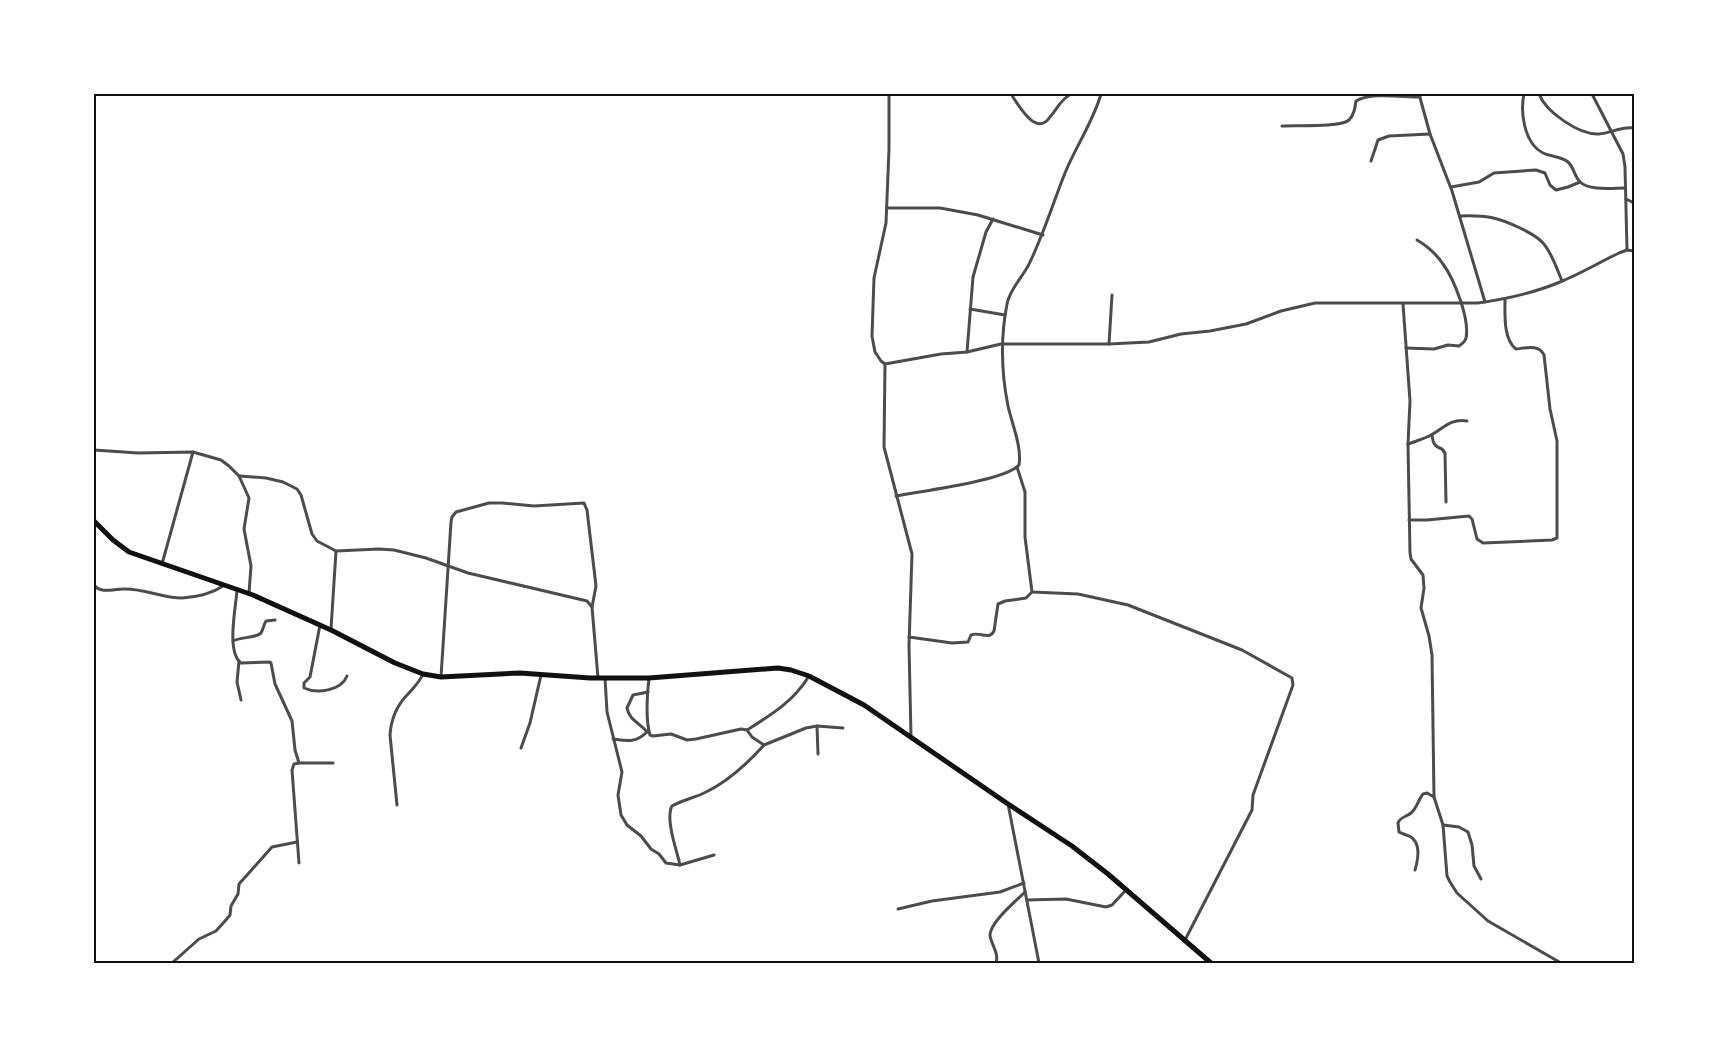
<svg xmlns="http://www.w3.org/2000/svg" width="1728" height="1057" font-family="'Titillium Web',sans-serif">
<rect width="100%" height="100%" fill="#fff"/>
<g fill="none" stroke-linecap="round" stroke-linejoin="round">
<g stroke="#4c4c4c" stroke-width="3">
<path d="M1011,94C1018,104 1036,138 1050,117C1057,109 1061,99 1071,94"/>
<polyline points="1419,94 1430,134 1452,191 1485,302"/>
<path d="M1524,94C1520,112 1524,143 1543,153C1551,157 1561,156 1568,162C1574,167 1574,176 1580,182C1590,191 1612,188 1625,188"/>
<path d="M1539,94C1546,112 1579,135 1599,134C1611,133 1622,126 1634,128"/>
<polyline points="1592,94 1623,154 1625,167 1627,250"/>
<path d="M1282,126C1296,125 1339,128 1349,120C1354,115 1355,108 1356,101C1371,92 1402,97 1420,97"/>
<polyline points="1371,161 1378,140 1389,136 1430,134"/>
<polyline points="1451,187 1479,182 1494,173 1536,170 1545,173 1550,185 1556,190 1568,187 1580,182"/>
<polyline points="1626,199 1634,203"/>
<polyline points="887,208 940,208 978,215 1043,235"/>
<path d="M1460,216C1486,215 1497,217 1520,228C1528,232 1537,236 1543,243C1552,253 1557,269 1562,281"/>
<polyline points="1403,304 1410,401 1408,444 1410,553 1411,559 1423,575 1424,588 1421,608 1429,636 1432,655 1434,797 1443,825 1447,876 1450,882 1457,893 1488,921 1561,963"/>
<polyline points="970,309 1005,315"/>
<polyline points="1109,344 1112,295"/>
<path d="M1406,348L1434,349L1448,345L1459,346C1462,344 1465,342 1466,338C1470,319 1454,279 1443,264C1437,255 1427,246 1417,240"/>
<polyline points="967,352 973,277 986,232 993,219"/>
<polyline points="885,364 881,361 875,352 872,336 874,278 886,223 889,149 889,94"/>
<path d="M1432,435C1433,443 1434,446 1442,449L1445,453L1446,502"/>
<path d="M1408,444C1416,441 1424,439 1431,435C1444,428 1451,418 1467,421"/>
<polyline points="94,450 138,453 193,452 221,460 229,466 239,476 249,498 244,529 251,566 249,593"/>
<polyline points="1017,467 1025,492 1025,537 1032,592 1078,594 1128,605 1242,650 1292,678 1293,685 1253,795 1252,810 1185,940"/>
<polyline points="240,476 266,478 283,482 297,489 301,495 312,534 317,541 336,551 331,629"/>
<path d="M896,496C921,491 1004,481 1019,465C1022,447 1012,424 1008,406C1001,371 1000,340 1007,304C1010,288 1024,276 1030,262C1044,233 1053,203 1065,173C1076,146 1093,122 1101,94"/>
<path d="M1409,520H1427L1469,516L1472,519L1477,539L1483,543L1552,540L1557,538V441L1550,409L1544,355C1539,344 1526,348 1516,349C1503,339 1505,314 1505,299"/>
<polyline points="336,551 379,549 394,550 426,558 468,573 587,601 592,607 598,678"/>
<polyline points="162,564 193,452"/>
<path d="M94,585C101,594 113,589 123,589C143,588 162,598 182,598C197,597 211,594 223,586"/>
<path d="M237,590C236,607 226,652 241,663L270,662L271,663L275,684L292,721L295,750L299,763H333"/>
<path d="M320,625L310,677L304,683V688C317,694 341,691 347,676"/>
<path d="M909,637L952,643L968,642L971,635C979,631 989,641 994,631L998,604L1005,601L1026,598L1032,592"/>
<path d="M233,641C240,637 257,638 261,633C263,630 264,624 266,621L275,620"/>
<polyline points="239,661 237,682 241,700"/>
<polyline points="441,677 451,522 452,517 456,512 489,503 502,503 534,506 584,503 587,510 596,586 592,607"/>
<polyline points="605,678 607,712 622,772 618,795 621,815 627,825 641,836 651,849 659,854 666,863 680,865 714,855"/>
<path d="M649,678C647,696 645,718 650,735L653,736L671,734L687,740L696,739L741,729L747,730L752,737L764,745L806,728L817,726L843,728"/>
<polyline points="817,726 818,754"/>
<path d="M747,730C771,715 794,701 809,676"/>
<path d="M647,732C640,723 629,720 627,708L633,695L648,692"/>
<path d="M911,737L909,645L912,554L884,447L885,364L941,354L967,352L1001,344H1109L1149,342L1181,334L1210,331L1246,324L1281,311L1315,303H1478C1506,299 1534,293 1560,282C1580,274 1600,262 1619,253L1627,250L1634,251"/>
<path d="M613,739C627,741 636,743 647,732"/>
<polyline points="521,748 530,723 541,675"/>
<polyline points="1008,804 1039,963"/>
<path d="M397,805L390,735C391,720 397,705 408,694C414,687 419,683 423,674"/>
<polyline points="1443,825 1459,827 1468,832 1472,845 1474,866 1481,879"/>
<polyline points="299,863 292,770 294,764 299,763"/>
<path d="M680,865C677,851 665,819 672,806C682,800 694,798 704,793C728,782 747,764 764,745"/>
<path d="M1415,870C1418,860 1421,844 1411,837C1407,835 1403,834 1399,832L1398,823C1400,817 1406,817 1411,813C1417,808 1418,800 1423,794L1427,793L1434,797"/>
<polyline points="1027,900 1066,899 1106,907 1112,905 1126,890"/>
<polyline points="898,909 932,901 1000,892 1024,883"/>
<polyline points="172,963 199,939 216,931 225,921 230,915 231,906 238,894 239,884 272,847 297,842"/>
<path d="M996,963C999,953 992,946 990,936C989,923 1016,901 1025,892"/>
</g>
<polyline stroke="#111" stroke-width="5" points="94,521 113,540 129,552 253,595 331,630 395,663 423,674 441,677 520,673 590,678 649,678 778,668 791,670 809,676 864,705 1008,804 1072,846 1108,874 1211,963"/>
</g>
<rect width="1728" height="1057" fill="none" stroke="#ffffff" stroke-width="190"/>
<rect x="95" y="95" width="1538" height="867" fill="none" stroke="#111" stroke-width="2"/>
</svg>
